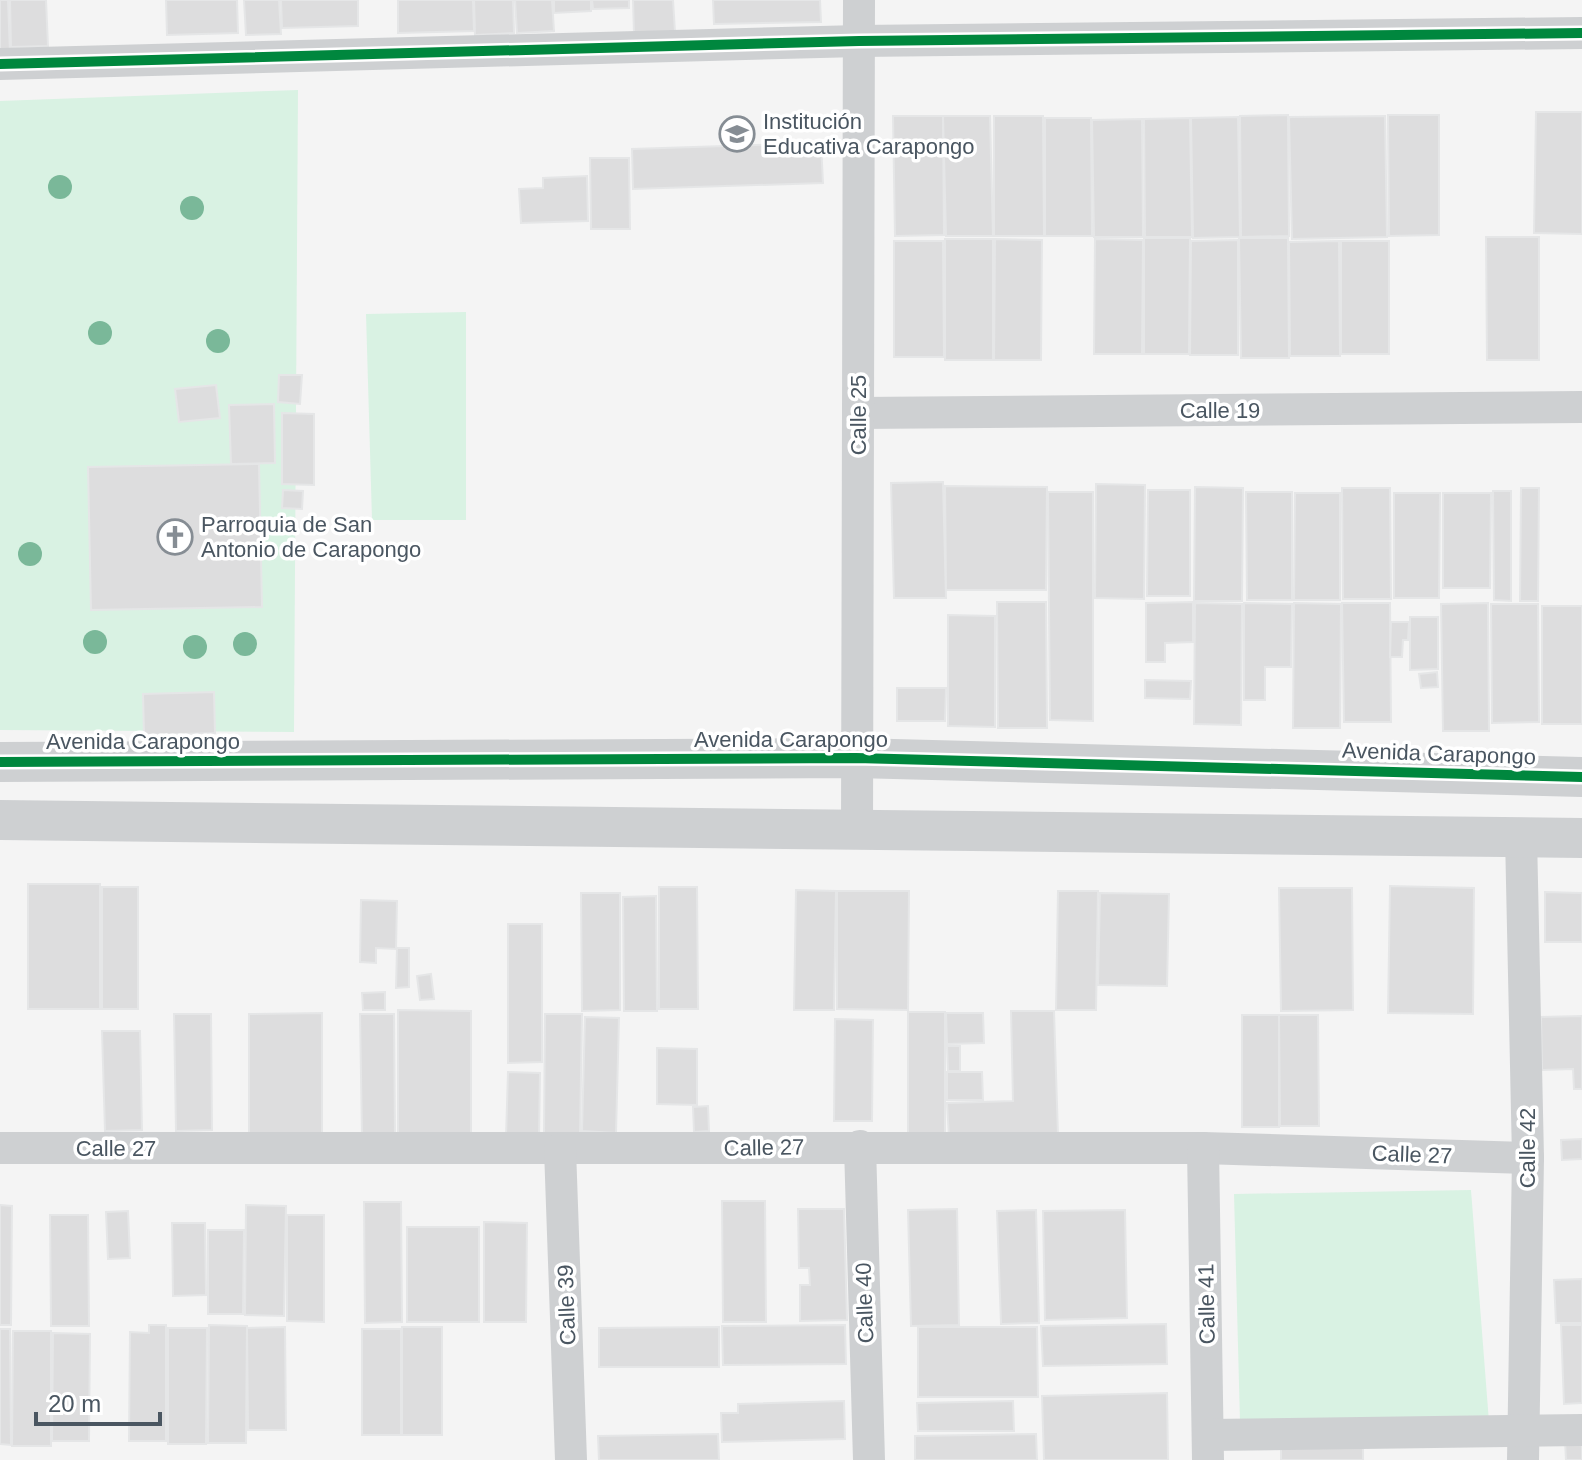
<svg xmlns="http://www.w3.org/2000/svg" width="1582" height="1460" font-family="Helvetica,sans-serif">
<rect width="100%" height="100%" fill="#f4f4f4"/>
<g fill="#d9f2e3">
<polygon points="298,90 294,732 0,730 0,101"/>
<polygon points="466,312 466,520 372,520 366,314"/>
<polygon points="1471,1190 1489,1422 1240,1422 1234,1194"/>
</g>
<g fill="#ddddde" stroke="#e5e6e7" stroke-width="2">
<polygon points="0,0 8,0 10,52 0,52"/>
<polygon points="10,0 46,0 48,46 11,47"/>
<polygon points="166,0 237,0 238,33 167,35"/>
<polygon points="244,0 279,0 281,34 246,35"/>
<polygon points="281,0 358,0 358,26 282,28"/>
<polygon points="398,0 473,0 474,31 398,33"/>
<polygon points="474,0 513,0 514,33 475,35"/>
<polygon points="515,0 552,0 554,31 517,33"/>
<polygon points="554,0 591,0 591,11 554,13"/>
<polygon points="592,0 629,0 629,8 593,9"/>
<polygon points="633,0 673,0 675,32 634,34"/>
<polygon points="713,0 820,0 821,22 714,24"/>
<polygon points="1536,112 1582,112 1582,234 1534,233"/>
<polygon points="1288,115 1289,236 1241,237 1240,116"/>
<polygon points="1388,115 1439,115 1439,235 1389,236"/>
<polygon points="893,116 943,116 944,235 895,236"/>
<polygon points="943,116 990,116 993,236 946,236"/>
<polygon points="994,116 1043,116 1044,236 994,236"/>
<polygon points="1385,116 1387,237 1292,239 1289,117"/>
<polygon points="1238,117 1240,237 1193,238 1191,118"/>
<polygon points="1045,118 1091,118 1092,236 1045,236"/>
<polygon points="1190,118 1192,237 1145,237 1144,119"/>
<polygon points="1142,119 1143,237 1094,237 1092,120"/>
<polygon points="821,143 823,183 633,189 632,149"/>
<polygon points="590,158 629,158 630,229 591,229"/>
<polygon points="587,176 588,221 521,223 519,189 543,188 543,178"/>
<polygon points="1486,237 1539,237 1539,360 1487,360"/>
<polygon points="1144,238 1190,238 1189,354 1144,354"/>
<polygon points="1239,238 1288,238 1289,358 1241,358"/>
<rect x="945" y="239" width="48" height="121"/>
<polygon points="995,239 1042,240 1041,360 994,360"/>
<polygon points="1095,239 1143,240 1142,354 1094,354"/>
<polygon points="1238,240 1238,355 1190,355 1191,241"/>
<polygon points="894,241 943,241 944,357 894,357"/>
<polygon points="1339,241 1340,356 1290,356 1289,242"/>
<rect x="1341" y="241" width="48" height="113"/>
<polygon points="279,375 302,375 300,404 278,402"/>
<polygon points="216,385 220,418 179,422 175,389"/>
<polygon points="274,404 275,463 231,464 229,405"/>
<polygon points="282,413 314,414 314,485 282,484"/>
<polygon points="259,464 262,607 91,610 88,467"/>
<polygon points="943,482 946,598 894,598 891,483"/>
<polygon points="1096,484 1145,485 1144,599 1095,598"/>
<polygon points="945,486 1047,487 1046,590 946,590"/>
<polygon points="1195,487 1243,488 1242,601 1194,601"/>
<polygon points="1342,488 1390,488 1391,599 1343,599"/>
<polygon points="1521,488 1539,488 1538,601 1520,601"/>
<polygon points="283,490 303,491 302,509 282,508"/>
<polygon points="1148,490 1190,490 1190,596 1147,596"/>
<polygon points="1493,491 1511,491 1511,601 1494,600"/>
<polygon points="1048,492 1093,492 1093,721 1050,720"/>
<polygon points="1246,492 1292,492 1292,600 1247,600"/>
<polygon points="1295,493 1340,493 1340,600 1294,600"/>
<polygon points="1394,493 1440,493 1439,598 1394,598"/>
<polygon points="1443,493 1491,493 1490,588 1443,588"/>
<polygon points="997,602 1046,602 1047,728 998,728"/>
<polygon points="1193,602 1193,642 1165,643 1165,662 1146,662 1146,603"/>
<polygon points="1195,603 1242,604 1241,725 1194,724"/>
<polygon points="1244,603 1292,604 1291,667 1265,667 1265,700 1244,700"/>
<polygon points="1294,603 1341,604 1340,728 1293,728"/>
<polygon points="1342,603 1390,603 1391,722 1344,722"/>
<polygon points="1488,603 1489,731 1443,731 1441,604"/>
<polygon points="1491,604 1538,604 1539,722 1492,723"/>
<rect x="1542" y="606" width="40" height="118"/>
<polygon points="948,615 995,616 995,727 948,726"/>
<polygon points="1410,617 1438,617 1438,669 1410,670"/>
<polygon points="1391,622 1409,622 1408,640 1403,640 1402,657 1390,657"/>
<polygon points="1437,672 1438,687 1421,688 1419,674"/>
<polygon points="1145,680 1191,681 1190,699 1145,698"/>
<polygon points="897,688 946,688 945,721 897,721"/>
<polygon points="214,692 215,733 144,735 143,694"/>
<rect x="28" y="884" width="72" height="125"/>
<polygon points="1390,886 1474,888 1473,1014 1388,1013"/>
<rect x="102" y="887" width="36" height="122"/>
<polygon points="659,887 697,887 698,1009 659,1009"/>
<polygon points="1279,888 1352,888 1353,1010 1281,1011"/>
<polygon points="796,890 836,891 834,1010 794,1010"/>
<polygon points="837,891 909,891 908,1010 837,1009"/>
<polygon points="1058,891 1098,891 1096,1010 1056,1010"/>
<polygon points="1545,892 1582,893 1582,942 1545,942"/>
<polygon points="581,893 620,893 620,1010 582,1011"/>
<polygon points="1100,893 1169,894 1167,986 1098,985"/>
<polygon points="656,896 657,1011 624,1011 623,897"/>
<polygon points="361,900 397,901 396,949 376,948 376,963 360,962"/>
<polygon points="508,924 542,924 542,1062 508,1063"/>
<polygon points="397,948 409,948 409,987 396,988"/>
<polygon points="431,974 434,999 420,1000 417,976"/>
<polygon points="385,992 385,1010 363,1010 362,993"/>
<polygon points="398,1010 471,1011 471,1139 398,1138"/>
<polygon points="1011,1011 1054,1011 1058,1135 949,1137 947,1103 1013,1101"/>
<rect x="908" y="1012" width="37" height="125"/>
<polygon points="322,1013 322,1138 249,1138 249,1014"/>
<polygon points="946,1013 983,1013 984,1043 947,1044"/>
<polygon points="174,1014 211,1014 212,1130 176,1131"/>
<polygon points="360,1014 394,1014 395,1137 362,1138"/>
<polygon points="545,1014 582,1014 580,1135 544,1134"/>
<rect x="1242" y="1015" width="37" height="112"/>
<polygon points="1279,1015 1318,1015 1319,1126 1280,1126"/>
<polygon points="1582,1016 1582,1089 1574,1089 1573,1069 1542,1070 1541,1017"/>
<polygon points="585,1017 619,1018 616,1133 582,1131"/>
<polygon points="835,1019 873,1020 872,1121 834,1121"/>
<polygon points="102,1031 140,1031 142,1130 105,1131"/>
<polygon points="947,1046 960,1046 960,1071 948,1071"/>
<polygon points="657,1048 697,1049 697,1105 657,1104"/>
<polygon points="508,1072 540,1073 539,1137 506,1137"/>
<polygon points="947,1072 982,1072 983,1100 947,1100"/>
<polygon points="708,1106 709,1131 694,1132 693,1107"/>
<polygon points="1582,1139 1582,1159 1562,1160 1561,1140"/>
<polygon points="722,1201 765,1201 766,1322 723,1322"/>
<polygon points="364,1202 401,1202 402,1322 365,1323"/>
<polygon points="0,1205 12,1206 11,1325 0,1325"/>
<polygon points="246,1205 286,1206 284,1316 245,1315"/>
<polygon points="798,1209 844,1209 847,1320 800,1321 800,1285 810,1285 809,1268 799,1268"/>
<polygon points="957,1209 959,1325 911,1326 908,1210"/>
<polygon points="1036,1210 1039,1323 1001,1324 997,1211"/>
<polygon points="1125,1210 1127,1318 1045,1320 1043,1211"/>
<polygon points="128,1211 130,1258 108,1259 106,1212"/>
<polygon points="50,1215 88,1215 89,1326 51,1326"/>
<polygon points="287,1215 324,1215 324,1322 287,1321"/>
<polygon points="484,1222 527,1223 526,1322 484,1322"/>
<polygon points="172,1223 205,1223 206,1295 173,1296"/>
<rect x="407" y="1227" width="72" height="95"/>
<polygon points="208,1230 244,1230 243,1314 208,1314"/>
<polygon points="1582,1279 1582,1323 1556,1323 1554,1280"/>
<polygon points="1166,1324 1167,1364 1043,1366 1041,1326"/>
<polygon points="149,1325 166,1325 166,1441 129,1441 130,1332 149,1333"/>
<polygon points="209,1325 247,1326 246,1443 208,1443"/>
<polygon points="845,1325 846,1364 723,1365 722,1326"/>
<polygon points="1561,1325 1582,1325 1582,1403 1564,1404"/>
<polygon points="285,1327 286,1430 248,1430 247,1328"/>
<rect x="402" y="1327" width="40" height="108"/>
<polygon points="719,1327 719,1367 599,1367 599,1328"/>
<polygon points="918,1327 1037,1327 1038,1397 918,1397"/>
<polygon points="168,1328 207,1328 206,1444 168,1444"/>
<polygon points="0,1329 10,1329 11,1445 0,1444"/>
<rect x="362" y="1329" width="39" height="106"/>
<polygon points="13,1331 51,1331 51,1446 12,1446"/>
<polygon points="53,1333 90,1334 89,1441 52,1441"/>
<polygon points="1167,1393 1168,1460 1044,1460 1042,1396"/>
<polygon points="844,1401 845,1439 722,1442 721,1413 738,1413 738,1404"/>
<polygon points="1013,1401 1014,1431 918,1431 917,1403"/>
<polygon points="718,1434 719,1460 599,1460 598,1436"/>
<polygon points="1036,1434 1037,1460 915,1460 915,1436"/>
<polygon points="1565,1440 1582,1440 1582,1460 1566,1460"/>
<polygon points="1281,1447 1363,1448 1363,1460 1281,1460"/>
</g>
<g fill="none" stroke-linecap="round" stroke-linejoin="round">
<g stroke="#ced0d2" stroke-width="32">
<polyline points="0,64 859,41 1582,33"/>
<polyline points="858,413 1582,407"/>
<polyline points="857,830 859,0"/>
<polyline points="1521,836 1528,1158 1523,1460"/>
<polyline points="860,1146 869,1460"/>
<polyline points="0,1148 1203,1148 1528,1158"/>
<polyline points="1203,1148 1208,1460"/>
<polyline points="560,1149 571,1460"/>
<polyline points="1209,1435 1582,1430"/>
</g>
<g stroke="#ced0d2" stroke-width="40">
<polyline points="0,762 856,758 1582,777"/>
<polyline points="0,820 1582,838"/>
</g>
<defs>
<g id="cycleway">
<polyline points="0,64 859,41 1582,33"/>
<polyline points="0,762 856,758 1582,777"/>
</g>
</defs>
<use href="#cycleway" stroke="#fff" stroke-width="15"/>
<use href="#cycleway" stroke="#00873e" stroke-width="10"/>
</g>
<g fill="#7ab899">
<circle cx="60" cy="187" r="12"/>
<circle cx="192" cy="208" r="12"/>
<circle cx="100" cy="333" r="12"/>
<circle cx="218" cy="341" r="12"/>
<circle cx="30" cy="554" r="12"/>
<circle cx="95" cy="642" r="12"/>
<circle cx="245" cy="644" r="12"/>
<circle cx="195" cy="647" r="12"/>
</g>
<defs>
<symbol id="school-ring" viewBox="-11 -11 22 22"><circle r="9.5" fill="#fff" stroke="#868d94" stroke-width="1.5"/><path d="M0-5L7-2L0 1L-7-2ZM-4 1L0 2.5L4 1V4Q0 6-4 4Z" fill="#868d94"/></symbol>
<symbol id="church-ring" viewBox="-11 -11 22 22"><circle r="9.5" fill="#fff" stroke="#868d94" stroke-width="1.5"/><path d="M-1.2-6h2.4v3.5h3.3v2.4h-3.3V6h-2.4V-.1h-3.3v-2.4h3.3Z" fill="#868d94"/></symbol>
</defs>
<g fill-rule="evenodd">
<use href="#school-ring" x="717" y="114" width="40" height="40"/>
<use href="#church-ring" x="155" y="517" width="40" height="40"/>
</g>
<g text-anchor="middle" stroke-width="7" stroke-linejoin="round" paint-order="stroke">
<g font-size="22" fill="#4a5661" stroke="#fff" text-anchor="start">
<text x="763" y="129">Institución<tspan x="763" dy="25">Educativa Carapongo</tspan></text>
<text x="201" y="532">Parroquia de San<tspan x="201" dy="25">Antonio de Carapongo</tspan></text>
</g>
<g font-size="22" fill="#4a5661" stroke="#fff">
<text x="1220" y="418">Calle 19</text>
<text transform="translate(858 415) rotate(-90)" y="8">Calle 25</text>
<text x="791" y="747">Avenida Carapongo</text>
<text x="143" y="749">Avenida Carapongo</text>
<text transform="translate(1439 753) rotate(2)" y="8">Avenida Carapongo</text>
<text transform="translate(764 1147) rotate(-1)" y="8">Calle 27</text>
<text x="116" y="1156">Calle 27</text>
<text transform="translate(1527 1148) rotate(-90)" y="8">Calle 42</text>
<text transform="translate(1412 1154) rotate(2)" y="8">Calle 27</text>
<text transform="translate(864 1303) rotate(-92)" y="8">Calle 40</text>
<text transform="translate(1206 1304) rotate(-91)" y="8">Calle 41</text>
<text transform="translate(566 1305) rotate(-92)" y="8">Calle 39</text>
</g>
</g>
<path d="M36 1412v12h124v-12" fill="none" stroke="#4a5661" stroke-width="4"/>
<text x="48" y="1412" font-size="24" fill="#4a5661" stroke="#ffffff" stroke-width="6" paint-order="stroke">20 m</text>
</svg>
